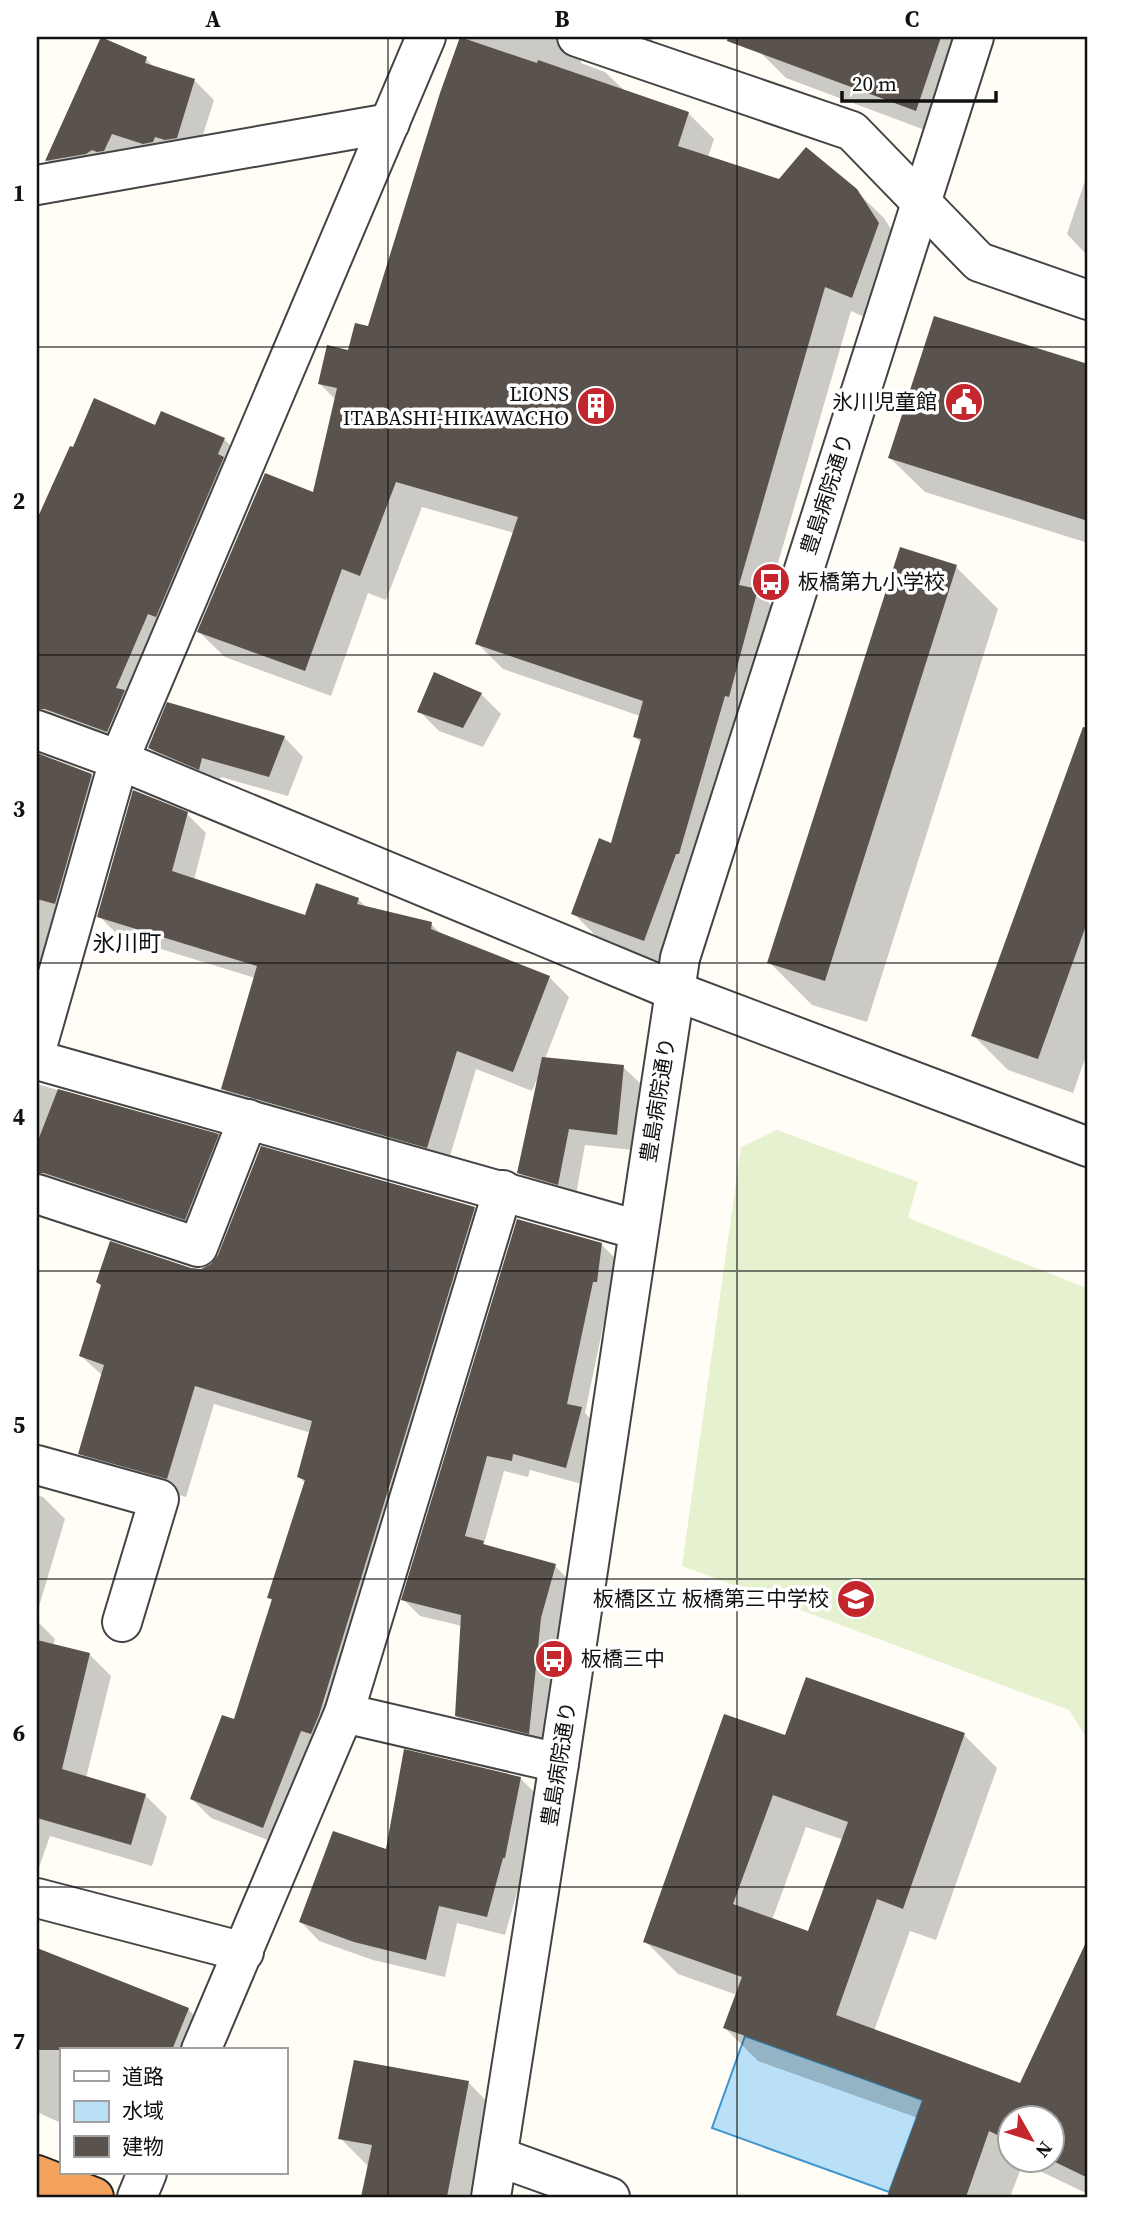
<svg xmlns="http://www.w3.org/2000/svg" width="1125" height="2234" font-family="'Source Serif 4','Noto Sans JP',serif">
<rect width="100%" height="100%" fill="#fffdf5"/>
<polygon fill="#e6f2cf" points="777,1130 918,1182 908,1218 1087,1288 1088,1287 1088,1740 1069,1710 682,1566 741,1147"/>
<polygon fill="#b9e0f7" stroke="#3f96cf" stroke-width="2" points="745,2036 923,2100 889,2192 712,2128"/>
<g fill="#0003" fill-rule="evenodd">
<polygon points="468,37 653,37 647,53 581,57 581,63 605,72 626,92 688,113 714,139 708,157 780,181 857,192 884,218 904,250 878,323 851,311 767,601 783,617 669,965 599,939 573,913 612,845 642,744 635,737 640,716 503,669 477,643 514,533 422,507 386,600 368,593 331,696 225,657 199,632 315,494 336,400 319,383 369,328 402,222"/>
<polygon points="763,37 950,37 971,58 941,136 786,78 760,52"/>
<polygon points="102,39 146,59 156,69 195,81 214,100 196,157 66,180 47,161"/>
<polygon points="1088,172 1088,256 1067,234"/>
<polygon points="935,318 1088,366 1088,543 925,492 890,458"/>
<polygon points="156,427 224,439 241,456 124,748 37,735 37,521 71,448"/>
<polygon points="956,567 998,609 867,1022 812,1005 769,962"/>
<polygon points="481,694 501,714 483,747 439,731 419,711"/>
<polygon points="1088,732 1088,1050 1073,1093 1008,1070 973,1035"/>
<polygon points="284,737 303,757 288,796 221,777 218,788 169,767 150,748"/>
<polygon points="37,755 91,775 109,792 37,1014"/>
<polygon points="187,814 206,833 194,880 306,917 358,899 367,908 431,924 443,936 549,977 569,997 545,1059 623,1067 640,1083 633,1150 585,1145 575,1200 535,1189 518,1172 538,1082 536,1081 532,1091 476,1069 447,1166 243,1108 223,1089 255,978 119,936 99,916"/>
<polygon points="37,1084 218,1136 235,1153 203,1236 37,1187"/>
<polygon points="474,1208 493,1227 283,1846 211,1818 192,1799 235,1722 273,1601 269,1598 306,1484 299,1477 311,1433 214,1404 186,1497 99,1472 80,1453 103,1376 81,1356 191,1270 202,1270"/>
<polygon points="601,1244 618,1261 614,1298 609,1298 585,1413 598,1426 582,1484 530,1470 528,1477 504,1471 484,1544 488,1547 555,1566 572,1583 557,1635 545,1749 474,1733 457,1716 462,1626 420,1616 403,1599"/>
<polygon points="37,1495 43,1497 65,1519 37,1613"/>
<polygon points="37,1621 55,1639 53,1645 89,1654 111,1676 86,1778 145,1795 167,1817 152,1866 50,1836 37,1873"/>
<path d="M964,1735L997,1768L936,1940L910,1931L874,2031L1020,2085L1088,1942V2194L1023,2163L1010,2197H889L918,2118L758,2061L725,2028L737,1995L678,1974L645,1941L786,1737ZM806,1827L844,1840L809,1934L772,1920ZM1010,2118H1052V2160H1010Z"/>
<polygon points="520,1778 539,1797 524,1876 522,1875 505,1935 457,1923 445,1977 373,1960 319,1941 301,1922 387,1852"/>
<polygon points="37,1950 188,2009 216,2037 210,2050 61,2050 61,2123 37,2112"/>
<polygon points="469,2083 496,2111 480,2197 363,2197 369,2167 340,2138"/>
</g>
<g fill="#5a524d" fill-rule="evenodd">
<polygon points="101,37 147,57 145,63 195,79 177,138 165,140 155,137 153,142 143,144 112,134 104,151 97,152 92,150 86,154 45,161"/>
<polygon points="460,37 537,63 538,60 689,112 678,146 779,179 806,147 857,189 879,223 852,298 825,287 739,585 758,589 729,697 725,696 679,854 676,854 644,941 571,914 599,838 611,843 641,739 633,737 643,701 475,644 518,517 396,482 360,576 342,569 305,671 197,632 265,473 313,492 337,388 318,384 327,345 348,350 355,323 368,326 440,93"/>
<polygon points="728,37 941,37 916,111 727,41"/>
<polygon points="934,316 1088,364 1088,521 888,458"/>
<polygon points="94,398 155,425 161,411 225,438 218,454 224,457 156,617 148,614 116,688 125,690 107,732 45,709 37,709 37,519 70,446 73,447"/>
<polygon points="900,547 957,565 825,981 767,963"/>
<polygon points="434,672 482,693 463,728 417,712"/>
<polygon points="167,702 285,736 269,777 202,758 199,770 148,748"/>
<polygon points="1083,727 1088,728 1088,920 1038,1059 971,1036"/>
<polygon points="37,753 92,774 55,904 37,899"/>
<polygon points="133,790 188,812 172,871 305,915 316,883 359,898 357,904 432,922 431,929 550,976 513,1072 457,1051 427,1148 221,1089 257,966 97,917"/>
<polygon points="542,1057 624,1065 617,1135 569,1129 558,1185 517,1173"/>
<polygon points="58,1089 219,1134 185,1220 44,1173 37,1173 37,1143"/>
<polygon points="261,1146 475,1207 319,1715 311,1734 301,1731 263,1828 190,1799 222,1715 234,1719 272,1599 267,1598 305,1480 297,1477 312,1421 195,1386 167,1479 78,1454 104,1365 79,1356 101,1285 96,1282 110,1241 191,1268 201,1269 211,1264 218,1255"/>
<polygon points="517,1219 602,1243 597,1282 593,1282 567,1404 582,1407 566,1468 513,1454 512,1461 487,1456 465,1536 484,1541 483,1544 556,1564 541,1618 529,1734 455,1716 461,1615 401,1600"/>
<polygon points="37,1640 90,1653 62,1769 146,1794 131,1845 37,1818"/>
<path d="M806,1677L965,1733L903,1909L877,1899L836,2015L1020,2083L1088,1938V2178L1051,2160L1052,2118H1010V2141L989,2131L966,2197H887L923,2100L723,2028L742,1977L643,1942L724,1714L785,1735ZM773,1795L848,1822L808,1931L733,1904Z"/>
<polygon points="404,1749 521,1777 505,1858 503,1858 487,1917 439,1906 426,1960 354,1942 299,1922 333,1831 386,1849"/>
<polygon points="37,1948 189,2008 172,2050 37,2050"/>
<polygon points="354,2060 469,2081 447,2197 361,2197 372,2145 338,2139"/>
</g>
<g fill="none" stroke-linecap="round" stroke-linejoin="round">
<defs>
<g id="minor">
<polyline points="577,37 852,131 979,262 1088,300"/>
<polyline points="37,185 390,123"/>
<polyline points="37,730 119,760 675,991 1088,1147"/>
<polyline points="37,1047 119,760 426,37"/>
<polyline points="37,1060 638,1230"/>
<polyline points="37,1194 198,1247 248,1119"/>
<polyline points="37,1465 159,1499 122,1622"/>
<polyline points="344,1713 503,1190"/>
<polyline points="37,1898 244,1952"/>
<polyline points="201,2050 344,1713 559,1763"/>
<polyline points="499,2157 610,2197"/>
<polyline points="137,2197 147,2173"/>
<polyline points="491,2197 559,1763 680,958 974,37"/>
</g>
<polyline id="highway" points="37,2175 94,2197"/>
</defs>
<use href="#minor" stroke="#444" stroke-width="42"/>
<use href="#highway" stroke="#222" stroke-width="42"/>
<use href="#minor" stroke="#fff" stroke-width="38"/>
<use href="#highway" stroke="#f5a25d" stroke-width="38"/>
</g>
<path fill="none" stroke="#111" stroke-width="2" stroke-opacity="0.55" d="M388,37V2197M737,37V2197M37,347H1088M37,655H1088M37,963H1088M37,1271H1088M37,1579H1088M37,1887H1088"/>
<defs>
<symbol id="civic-disc" viewBox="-11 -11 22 22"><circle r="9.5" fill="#c4262e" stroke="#fff"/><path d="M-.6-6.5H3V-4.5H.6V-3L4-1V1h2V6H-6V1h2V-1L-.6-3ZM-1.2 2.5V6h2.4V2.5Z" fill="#fff"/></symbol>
<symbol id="building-disc" viewBox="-11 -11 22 22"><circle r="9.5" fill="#c4262e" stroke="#fff"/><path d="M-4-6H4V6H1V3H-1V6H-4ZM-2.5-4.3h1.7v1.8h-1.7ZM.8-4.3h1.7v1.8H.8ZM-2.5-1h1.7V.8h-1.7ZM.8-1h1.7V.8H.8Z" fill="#fff"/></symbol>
<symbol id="bus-disc" viewBox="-11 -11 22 22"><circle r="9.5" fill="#c4262e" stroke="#fff"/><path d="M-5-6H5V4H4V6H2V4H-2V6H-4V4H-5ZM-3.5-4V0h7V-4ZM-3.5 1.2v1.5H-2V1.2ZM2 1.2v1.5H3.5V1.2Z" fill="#fff"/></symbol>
<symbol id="school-disc" viewBox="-11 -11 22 22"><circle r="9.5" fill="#c4262e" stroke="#fff"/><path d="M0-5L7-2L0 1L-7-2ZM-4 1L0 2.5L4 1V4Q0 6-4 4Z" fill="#fff"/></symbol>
</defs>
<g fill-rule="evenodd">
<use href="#civic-disc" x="942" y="380" width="44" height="44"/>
<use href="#building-disc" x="574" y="384" width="44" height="44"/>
<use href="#bus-disc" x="749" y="560" width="44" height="44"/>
<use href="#school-disc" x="834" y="1577" width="44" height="44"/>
<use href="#bus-disc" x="532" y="1637" width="44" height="44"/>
</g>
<g text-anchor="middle" stroke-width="7" stroke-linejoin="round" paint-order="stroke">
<g font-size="21" fill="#111" stroke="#fff" text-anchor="end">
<text x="569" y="401">LIONS<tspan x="569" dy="24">ITABASHI-HIKAWACHO</tspan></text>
<text x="937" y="409">氷川児童館</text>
<text x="798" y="589" text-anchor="start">板橋第九小学校</text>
<text x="829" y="1606">板橋区立 板橋第三中学校</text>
<text x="581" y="1666" text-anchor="start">板橋三中</text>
</g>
<g font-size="21" fill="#111" stroke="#fff">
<text transform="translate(827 494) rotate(-72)" y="7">豊島病院通り</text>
<text transform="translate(658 1100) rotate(-81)" y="7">豊島病院通り</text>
<text transform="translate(559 1764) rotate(-81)" y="7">豊島病院通り</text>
</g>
<g font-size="23" fill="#111" stroke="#fff">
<text x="127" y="951">氷川町</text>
</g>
</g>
<rect width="1125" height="2234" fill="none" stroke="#ffffff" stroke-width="77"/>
<rect x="60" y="2048" width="228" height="126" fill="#ffffff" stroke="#a0a0a0" stroke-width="2"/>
<rect x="74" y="2071" width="35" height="10" fill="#ffffff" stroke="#a0a0a0" stroke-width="2"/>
<text x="122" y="2084" font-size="21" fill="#111111">道路</text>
<rect x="74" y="2101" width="35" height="21" fill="#b9e0f7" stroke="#a0a0a0" stroke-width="2"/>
<text x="122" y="2118" font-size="21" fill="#111111">水域</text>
<rect x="74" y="2136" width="35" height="21" fill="#5a524d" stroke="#a0a0a0" stroke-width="2"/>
<text x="122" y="2154" font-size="21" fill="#111111">建物</text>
<g transform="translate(1031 2139) rotate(129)"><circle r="33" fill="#ffffff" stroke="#a0a0a0" stroke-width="2"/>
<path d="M0-5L12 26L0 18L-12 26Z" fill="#c4262e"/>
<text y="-10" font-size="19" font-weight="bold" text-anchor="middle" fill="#111111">N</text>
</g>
<path d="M842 91v10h154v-10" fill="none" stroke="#111111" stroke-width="3.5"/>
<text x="852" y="91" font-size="21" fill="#111111" stroke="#ffffff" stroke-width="5" paint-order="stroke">20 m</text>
<rect x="38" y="38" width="1048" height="2158" fill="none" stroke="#111" stroke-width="2.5"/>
<g font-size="23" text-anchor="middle" font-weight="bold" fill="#111">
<text x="213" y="27">A</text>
<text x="562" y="27">B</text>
<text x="912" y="27">C</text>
<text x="19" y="201">1</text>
<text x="19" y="509">2</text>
<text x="19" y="817">3</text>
<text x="19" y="1125">4</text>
<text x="19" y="1433">5</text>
<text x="19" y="1741">6</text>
<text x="19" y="2049">7</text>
</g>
</svg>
